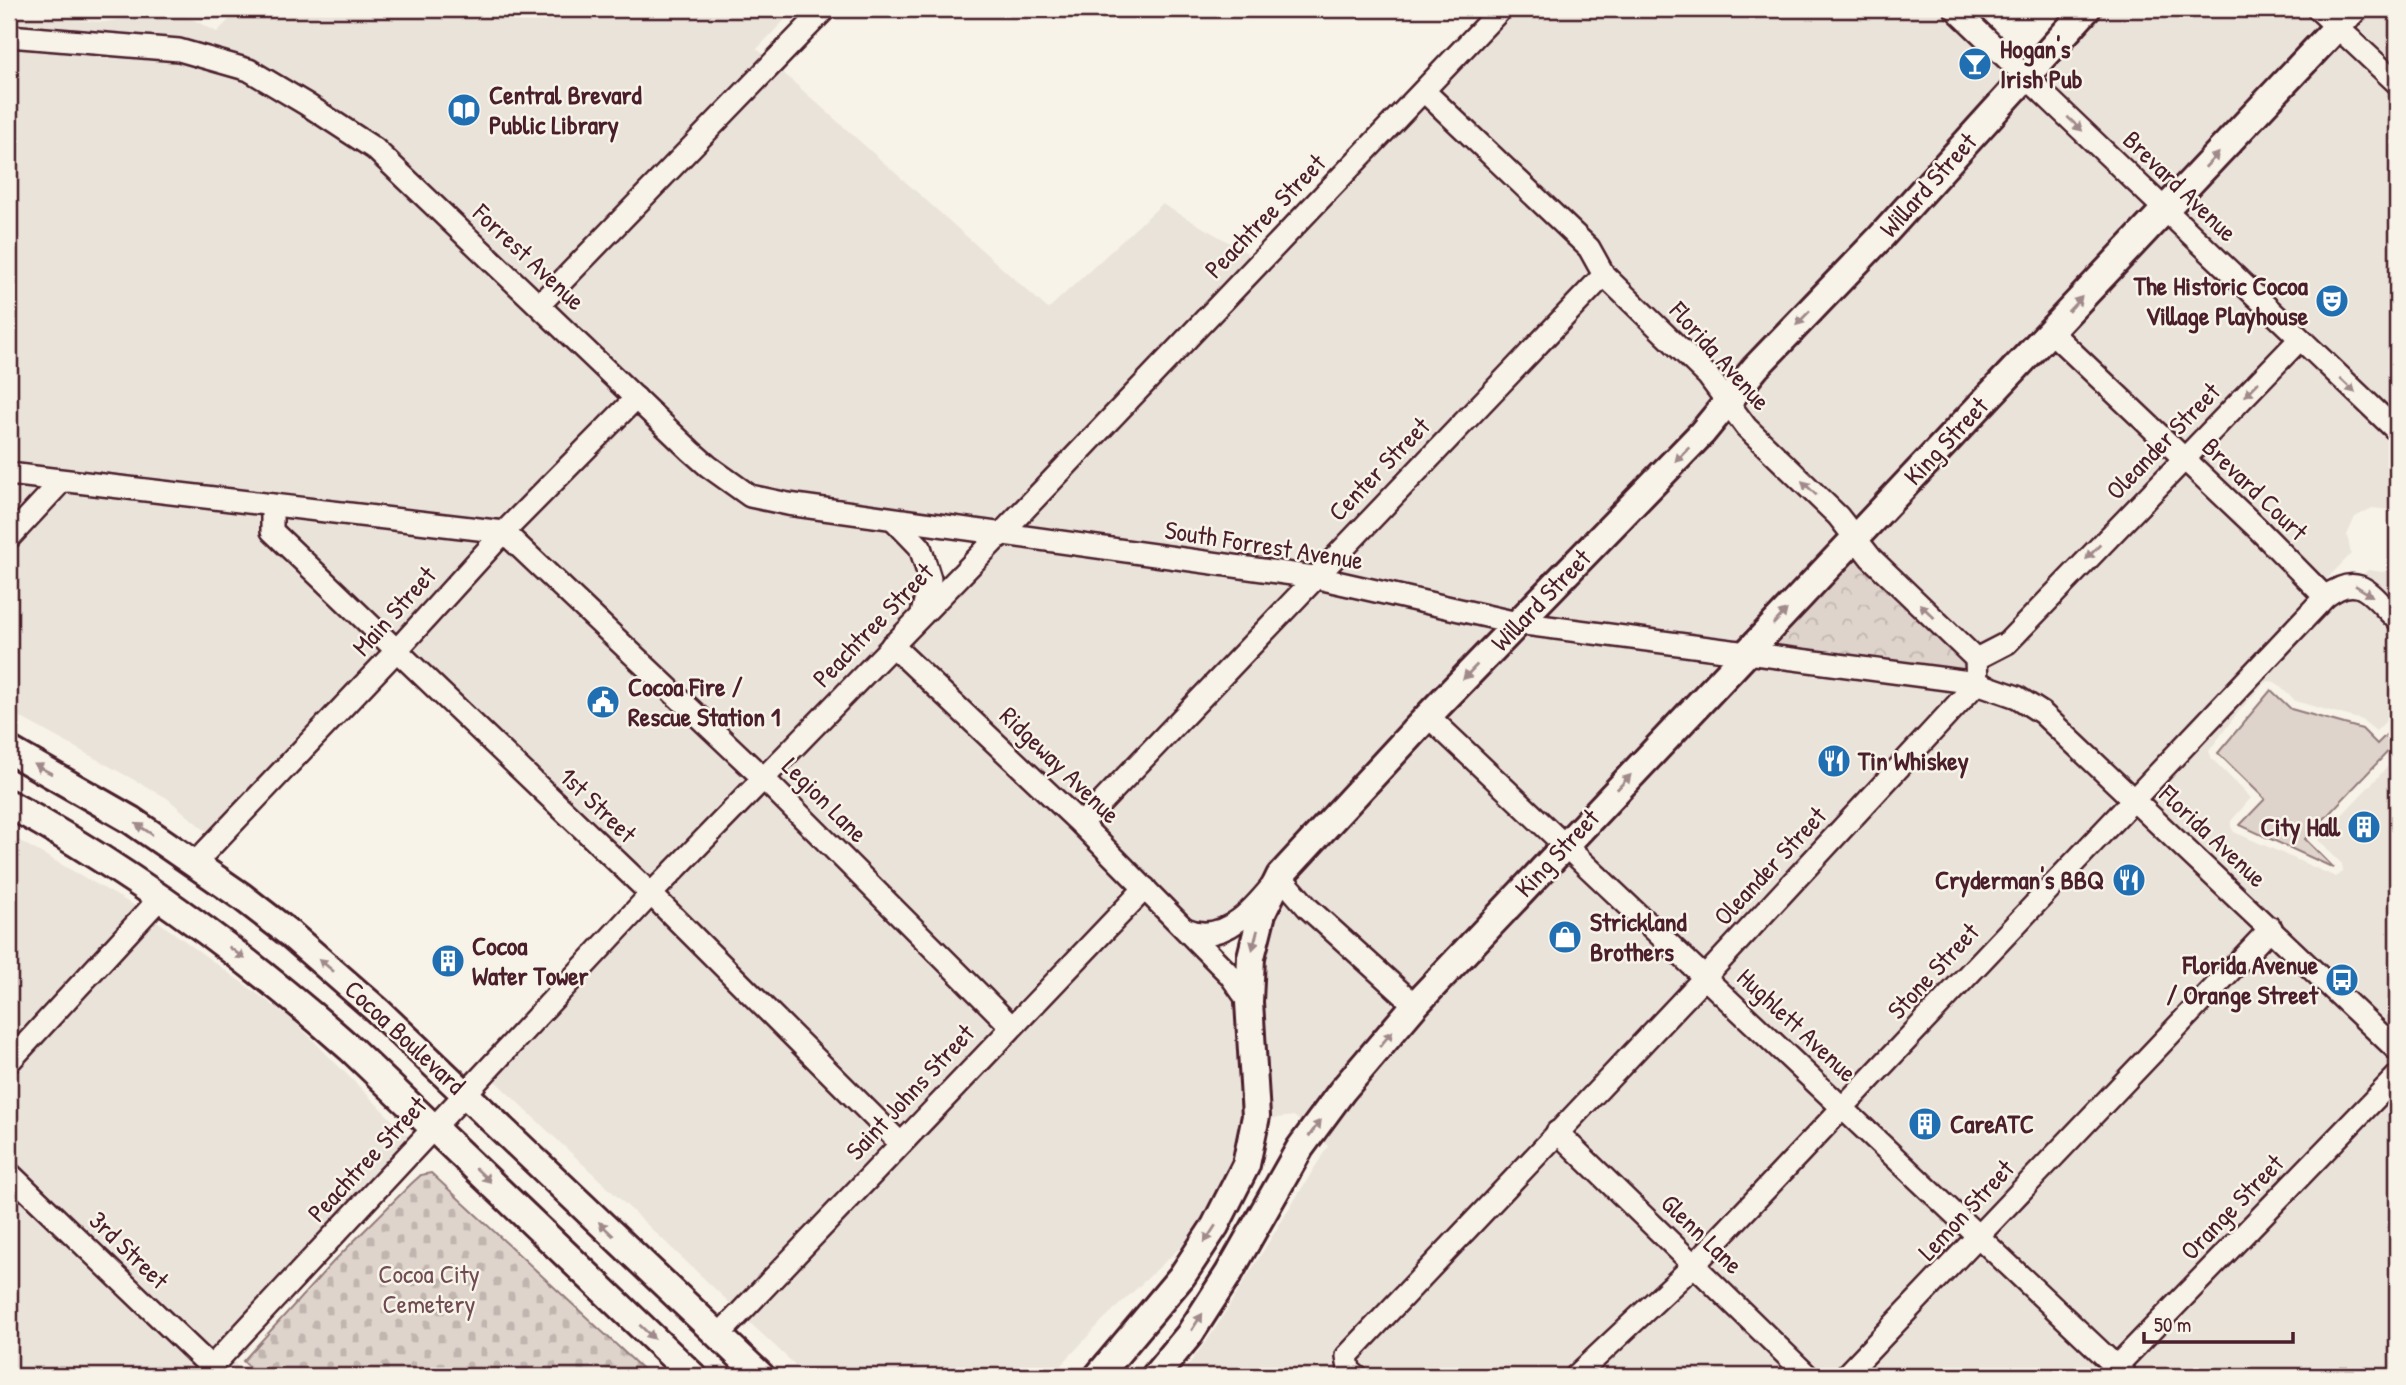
<svg xmlns="http://www.w3.org/2000/svg" width="2406" height="1385" font-family="'Patrick Hand',sans-serif">
<defs>
<pattern id="cemetery-stones" width="16" height="16" patternUnits="userSpaceOnUse" patternTransform="scale(1.75)"><rect width="16" height="16" fill="#ded4cc"/><path d="M2 7V4a2 2 0 0 1 4 0v3zM10 15v-3a2 2 0 0 1 4 0v3z" fill="#c0b6af"/></pattern>
<pattern id="park-crowns" width="20" height="18" patternUnits="userSpaceOnUse" patternTransform="scale(1.75)"><rect width="20" height="18" fill="#ded4cc"/><path d="M2 6a3 3 0 1 1 6 0M12 15a3 3 0 1 1 6 0" fill="none" stroke="#c0b6af"/></pattern>
</defs>
<rect width="100%" height="100%" fill="#f7f3e8"/>
<filter id="ink" filterUnits="userSpaceOnUse"><feTurbulence type="fractalNoise" baseFrequency=".0143" numOctaves="2"/><feDisplacementMap in="SourceGraphic" scale="14" xChannelSelector="R" yChannelSelector="G"/><feConvolveMatrix kernelMatrix="1 2 1 2 8 2 1 2 1" color-interpolation-filters="sRGB"/></filter>
<g filter="url(#ink)">
<g fill="#eae3da">
<polygon points="240,9 795,9 757,49 764,55 537,290 254,61 179,39 9,25 9,16 104,22 178,12 217,32"/>
<polygon points="1517,9 1940,9 2011,76 1726,385 1439,91"/>
<polygon points="2103,9 2303,9 2322,26 2164,194 2041,77"/>
<polygon points="2370,9 2397,9 2397,69 2353,27"/>
<polygon points="2339,42 2397,97 2397,398 2388,408 2180,210"/>
<polygon points="9,47 178,61 246,80 368,157 621,398 499,520 66,471 60,466 57,470 9,463"/>
<polygon points="781,71 1048,309 1162,204 1251,255 994,524 899,510 894,505 890,508 789,494 754,486 715,459 554,306"/>
<polygon points="2028,92 2150,209 1856,520 1753,420 1740,404 1764,375"/>
<polygon points="1425,106 1580,254 1590,272 1309,566 1022,527"/>
<polygon points="2166,225 2284,339 2183,443 2066,331"/>
<polygon points="1605,291 1700,382 1713,402 1694,426 1513,612 1336,571"/>
<polygon points="2052,346 2169,458 2000,634 1977,646 1879,551 1870,539"/>
<polygon points="2301,355 2397,446 2397,503 2391,510 2372,508 2355,517 2347,535 2351,554 2324,582 2200,459"/>
<polygon points="637,413 702,475 745,505 788,515 890,530 911,552 919,578 912,608 762,764 519,532"/>
<polygon points="1727,421 1842,535 1741,642 1542,615"/>
<polygon points="2186,474 2310,597 2133,784 2048,705 1989,676 1988,666 2016,651"/>
<polygon points="9,485 39,489 9,521"/>
<polygon points="67,493 261,515 261,529 265,538 381,651 208,833 167,798 9,711 9,555"/>
<polygon points="283,517 481,540 395,636 283,527"/>
<polygon points="505,547 748,778 650,879 411,652"/>
<polygon points="1005,547 1291,585 1080,809 908,646 926,626 931,627 932,620"/>
<polygon points="2397,567 2397,605 2370,580 2361,576 2368,570 2383,572"/>
<polygon points="1319,589 1495,629 1276,862 1274,862 1248,897 1228,914 1209,923 1198,923 1191,920 1096,825"/>
<polygon points="2352,595 2359,597 2397,634 2397,710 2376,731 2362,720 2295,701 2275,682 2269,681 2264,683 2235,716 2209,751 2212,759 2251,798 2231,821 2231,827 2234,832 2336,877 2343,872 2342,864 2318,840 2397,757 2397,1036 2150,800 2333,606 2344,597"/>
<polygon points="1522,635 1546,637 1722,661 1564,829 1444,716"/>
<polygon points="893,660 1129,887 1010,1010 779,780"/>
<polygon points="1751,664 1954,691 1704,961 1580,845"/>
<polygon points="1981,696 2013,707 2035,721 2119,799 1841,1092 1720,977"/>
<polygon points="1430,731 1550,844 1414,989 1315,901 1294,877"/>
<polygon points="765,794 996,1025 899,1127 667,895"/>
<polygon points="2136,814 2256,928 1978,1222 1858,1108"/>
<polygon points="9,835 137,907 9,1046"/>
<polygon points="1566,860 1690,976 1338,1348 1336,1356 1342,1376 1180,1376 1213,1332 1328,1146 1321,1139 1351,1098 1424,1013"/>
<polygon points="1283,896 1307,923 1400,1005 1303,1124 1294,1116 1267,1119 1260,1009 1264,1006 1260,1000 1261,960 1273,918"/>
<polygon points="1146,903 1173,931 1172,934 1180,938 1222,981 1238,1005 1245,1114 1235,1161 1201,1228 1103,1320 1051,1376 807,1376 748,1321"/>
<polygon points="652,910 884,1142 732,1305 495,1081"/>
<polygon points="156,920 292,1019 409,1137 210,1352 9,1159 9,1080"/>
<polygon points="2272,944 2395,1062 2115,1352 1995,1238"/>
<polygon points="1706,992 1827,1107 1692,1249 1573,1132"/>
<polygon points="2397,1093 2397,1376 2140,1376 2131,1368"/>
<polygon points="1844,1123 1964,1237 1840,1366 1827,1376 1822,1376 1709,1265"/>
<polygon points="1559,1147 1678,1264 1559,1376 1371,1376 1359,1365 1358,1360"/>
<polygon points="9,1187 196,1367 187,1376 9,1376"/>
<polygon points="1981,1253 2100,1366 2091,1376 1862,1376"/>
<polygon points="1695,1280 1793,1376 1593,1376"/>
<polygon points="234,1360 237,1367 246,1376 219,1376"/>
</g>
<polygon fill="#ded4cc" stroke="#947a7c" stroke-width="2" points="2271,690 2291,709 2362,729 2377,744 2397,724 2397,742 2305,839 2334,868 2240,825 2265,799 2218,753"/>
<polygon fill="url(#cemetery-stones)" stroke="#947a7c" stroke-width="2" points="431,1173 650,1376 259,1376 243,1361 333,1262 411,1184 421,1175"/>
<polygon fill="url(#park-crowns)" stroke="#947a7c" stroke-width="2" points="1855,554 1966,663 1967,671 1769,645"/>
<g fill="none" stroke-linecap="round" stroke-linejoin="round">
<defs>
<g id="minor">
<polyline points="1955,9 2397,431"/>
<polyline points="2318,9 2397,83"/>
<polyline points="9,36 179,50 249,70 306,104 375,149 691,451 708,466 750,496 788,504 1314,577 1517,623 1977,683 2017,697 2042,713 2397,1050"/>
<polyline points="1424,91 1589,248 1604,275 1708,376 1746,427 1838,516 1871,558 1976,659"/>
<polyline points="539,305 825,9"/>
<polyline points="2050,331 2256,527 2325,597"/>
<polyline points="9,474 504,532 764,779 1011,1026"/>
<polyline points="272,505 272,531 651,894 900,1143"/>
<polyline points="894,520 920,547 930,579 922,614"/>
<polyline points="9,538 62,481"/>
<polyline points="892,645 1081,824 1230,975 1249,1002"/>
<polyline points="1976,659 2007,643 2299,340"/>
<polyline points="1428,716 2126,1376"/>
<polyline points="1081,824 1604,275"/>
<polyline points="195,863 396,651 504,532 636,398"/>
<path d="M1186,929C1225,947 1258,904 1280,876L1308,908L1415,1005"/>
<polyline points="9,1062 161,897"/>
<polyline points="1557,1132 1808,1376"/>
<polyline points="9,1173 211,1367"/>
<polyline points="718,1336 1145,888"/>
<polyline points="203,1376 651,894 1000,535 1501,9"/>
<polyline points="1356,1376 1349,1370 1347,1356 1705,977 1977,683 1976,659"/>
<path d="M1576,1376L1694,1265L2325,597C2360,570 2371,595 2397,620"/>
<polyline points="1845,1376 2271,928"/>
<polyline points="2107,1376 2397,1076"/>
</g>
<g id="major">
<polyline points="9,750 131,820 241,896 290,934 378,1011 761,1376"/>
<path d="M9,804C133,872 245,955 351,1049L693,1376"/>
<polyline points="1098,1376 1182,1276 1215,1226 1246,1165 1256,1116 1249,1002 1251,957 1262,913 1280,876 1428,716 1702,433 1756,367 1879,239 2087,9"/>
<polyline points="1155,1376 1189,1335 1229,1273 1300,1148 1342,1091 1415,1005 2354,9"/>
</g>
</defs>
<use href="#minor" stroke="#4a1f2b" stroke-width="26"/>
<use href="#major" stroke="#4a1f2b" stroke-width="32"/>
<use href="#minor" stroke="#f7f3e8" stroke-width="21"/>
<use href="#major" stroke="#f7f3e8" stroke-width="26"/>
</g>
<defs><path id="oneway-solid" d="M-6-.8H1V-3.2L6.5 0L1 3.2V.8H-6Z" transform="scale(1.75)"/></defs>
<g fill="#a0898a">
<use href="#oneway-solid" transform="translate(2075 124) rotate(43)"/>
<use href="#oneway-solid" transform="translate(2212 160) rotate(-47)"/>
<use href="#oneway-solid" transform="translate(2075 304) rotate(-47)"/>
<use href="#oneway-solid" transform="translate(1803 318) rotate(134)"/>
<use href="#oneway-solid" transform="translate(2348 386) rotate(43)"/>
<use href="#oneway-solid" transform="translate(2252 389) rotate(134)"/>
<use href="#oneway-solid" transform="translate(1682 455) rotate(134)"/>
<use href="#oneway-solid" transform="translate(1809 488) rotate(-136)"/>
<use href="#oneway-solid" transform="translate(2093 552) rotate(134)"/>
<use href="#oneway-solid" transform="translate(2364 591) rotate(32)"/>
<use href="#oneway-solid" transform="translate(1927 611) rotate(-136)"/>
<use href="#oneway-solid" transform="translate(1780 617) rotate(-47)"/>
<use href="#oneway-solid" transform="translate(1470 672) rotate(134)"/>
<use href="#oneway-solid" transform="translate(43 769) rotate(-151)"/>
<use href="#oneway-solid" transform="translate(1624 782) rotate(-47)"/>
<use href="#oneway-solid" transform="translate(144 829) rotate(-146)"/>
<use href="#oneway-solid" transform="translate(1255 940) rotate(105)"/>
<use href="#oneway-solid" transform="translate(237 953) rotate(37)"/>
<use href="#oneway-solid" transform="translate(326 965) rotate(-140)"/>
<use href="#oneway-solid" transform="translate(1386 1039) rotate(-50)"/>
<use href="#oneway-solid" transform="translate(1315 1128) rotate(-53)"/>
<use href="#oneway-solid" transform="translate(483 1175) rotate(44)"/>
<use href="#oneway-solid" transform="translate(606 1229) rotate(-136)"/>
<use href="#oneway-solid" transform="translate(1210 1234) rotate(123)"/>
<use href="#oneway-solid" transform="translate(1197 1322) rotate(-57)"/>
<use href="#oneway-solid" transform="translate(647 1332) rotate(44)"/>
</g>
</g>
<defs>
<symbol id="bar-disc" viewBox="-11 -11 22 22"><circle r="9.5" fill="#1f6fb2" stroke="#f7f3e8"/><path d="M-6-5H6L.8 .8V4.5H3.5V6h-7V4.5H-.8V.8Z" fill="#fff"/></symbol>
<symbol id="library-disc" viewBox="-11 -11 22 22"><circle r="9.5" fill="#1f6fb2" stroke="#f7f3e8"/><path d="M-6-4Q-3-5.5-.7-3.5V5Q-3 3-6 4ZM6-4Q3-5.5 .7-3.5V5Q3 3 6 4Z" fill="#fff"/></symbol>
<symbol id="theatre-disc" viewBox="-11 -11 22 22"><circle r="9.5" fill="#1f6fb2" stroke="#f7f3e8"/><path d="M-5-5.5Q0-4 5-5.5V0Q5 5 0 6Q-5 5-5 0ZM-3.3-2.5H-1v1.5H-3.3ZM1-2.5H3.3v1.5H1ZM-2.8 1Q0 5.5 2.8 1Z" fill="#fff"/></symbol>
<symbol id="civic-disc" viewBox="-11 -11 22 22"><circle r="9.5" fill="#1f6fb2" stroke="#f7f3e8"/><path d="M-.6-6.5H3V-4.5H.6V-3L4-1V1h2V6H-6V1h2V-1L-.6-3ZM-1.2 2.5V6h2.4V2.5Z" fill="#fff"/></symbol>
<symbol id="restaurant-disc" viewBox="-11 -11 22 22"><circle r="9.5" fill="#1f6fb2" stroke="#f7f3e8"/><path d="M-5-6h1v4h1v-4h1v4h1v-4h1v5L-1.5 .5V6h-2V.5L-5-1ZM5-6V6H3V1.5H1.5Q1.5-4 5-6Z" fill="#fff"/></symbol>
<symbol id="building-disc" viewBox="-11 -11 22 22"><circle r="9.5" fill="#1f6fb2" stroke="#f7f3e8"/><path d="M-4-6H4V6H1V3H-1V6H-4ZM-2.5-4.3h1.7v1.8h-1.7ZM.8-4.3h1.7v1.8H.8ZM-2.5-1h1.7V.8h-1.7ZM.8-1h1.7V.8H.8Z" fill="#fff"/></symbol>
<symbol id="shop-disc" viewBox="-11 -11 22 22"><circle r="9.5" fill="#1f6fb2" stroke="#f7f3e8"/><path d="M-5-2.5h2.3a2.7 3.5 0 0 1 5.4 0H5L5.5 6h-11ZM-1.5-2.5h3a1.5 2.3 0 0 0-3 0Z" fill="#fff"/></symbol>
<symbol id="bus-disc" viewBox="-11 -11 22 22"><circle r="9.5" fill="#1f6fb2" stroke="#f7f3e8"/><path d="M-5-6H5V4H4V6H2V4H-2V6H-4V4H-5ZM-3.5-4V0h7V-4ZM-3.5 1.2v1.5H-2V1.2ZM2 1.2v1.5H3.5V1.2Z" fill="#fff"/></symbol>
</defs>
<g fill-rule="evenodd">
<use href="#bar-disc" x="1956" y="45" width="38" height="38"/>
<use href="#library-disc" x="445" y="91" width="38" height="38"/>
<use href="#theatre-disc" x="2313" y="282" width="38" height="38"/>
<use href="#civic-disc" x="584" y="683" width="38" height="38"/>
<use href="#restaurant-disc" x="1815" y="742" width="38" height="38"/>
<use href="#building-disc" x="2345" y="808" width="38" height="38"/>
<use href="#restaurant-disc" x="2110" y="861" width="38" height="38"/>
<use href="#shop-disc" x="1546" y="918" width="38" height="38"/>
<use href="#building-disc" x="429" y="942" width="38" height="38"/>
<use href="#bus-disc" x="2323" y="961" width="38" height="38"/>
<use href="#building-disc" x="1906" y="1105" width="38" height="38"/>
</g>
<g text-anchor="middle" stroke-width="5" stroke-linejoin="round" paint-order="stroke">
<g font-size="26" font-weight="bold" fill="#4a1f2b" stroke="#f7f3e8" text-anchor="start">
<text x="2000" y="58">Hogan's<tspan x="2000" dy="30">Irish Pub</tspan></text>
<text x="489" y="104">Central Brevard<tspan x="489" dy="30">Public Library</tspan></text>
<text x="2308" y="295" text-anchor="end">The Historic Cocoa<tspan x="2308" dy="30">Village Playhouse</tspan></text>
<text x="628" y="696">Cocoa Fire /<tspan x="628" dy="30">Rescue Station 1</tspan></text>
<text x="1858" y="770">Tin Whiskey</text>
<text x="2340" y="836" text-anchor="end">City Hall</text>
<text x="2104" y="889" text-anchor="end">Cryderman's BBQ</text>
<text x="1590" y="931">Strickland<tspan x="1590" dy="30">Brothers</tspan></text>
<text x="472" y="955">Cocoa<tspan x="472" dy="30">Water Tower</tspan></text>
<text x="2318" y="974" text-anchor="end">Florida Avenue<tspan x="2318" dy="30">/ Orange Street</tspan></text>
<text x="1950" y="1133">CareATC</text>
</g>
<g font-size="26" fill="#4a1f2b" stroke="#f7f3e8">
<text transform="translate(1928 185) rotate(-48)" y="9">Willard Street</text>
<text transform="translate(2180 186) rotate(44)" y="9">Brevard Avenue</text>
<text transform="translate(1265 216) rotate(-46)" y="9">Peachtree Street</text>
<text transform="translate(529 257) rotate(43)" y="9">Forrest Avenue</text>
<text transform="translate(1720 356) rotate(48)" y="9">Florida Avenue</text>
<text transform="translate(1946 441) rotate(-47)" y="9">King Street</text>
<text transform="translate(2163 441) rotate(-46)" y="9">Oleander Street</text>
<text transform="translate(1379 469) rotate(-46)" y="9">Center Street</text>
<text transform="translate(2255 489) rotate(44)" y="9">Brevard Court</text>
<text transform="translate(1264 545) rotate(9)" y="9">South Forrest Avenue</text>
<text transform="translate(1541 600) rotate(-46)" y="9">Willard Street</text>
<text transform="translate(394 611) rotate(-48)" y="9">Main Street</text>
<text transform="translate(873 625) rotate(-46)" y="9">Peachtree Street</text>
<text transform="translate(1060 765) rotate(44)" y="9">Ridgeway Avenue</text>
<text transform="translate(825 800) rotate(45)" y="9">Legion Lane</text>
<text transform="translate(598 805) rotate(44)" y="9">1st Street</text>
<text transform="translate(2213 836) rotate(43)" y="9">Florida Avenue</text>
<text transform="translate(1557 853) rotate(-47)" y="9">King Street</text>
<text transform="translate(1770 866) rotate(-47)" y="9">Oleander Street</text>
<text transform="translate(1933 971) rotate(-47)" y="9">Stone Street</text>
<text transform="translate(1797 1025) rotate(43)" y="9">Hughlett Avenue</text>
<text transform="translate(405 1037) rotate(43)" y="9">Cocoa Boulevard</text>
<text transform="translate(910 1092) rotate(-47)" y="9">Saint Johns Street</text>
<text transform="translate(367 1159) rotate(-47)" y="9">Peachtree Street</text>
<text transform="translate(2232 1207) rotate(-46)" y="9">Orange Street</text>
<text transform="translate(1966 1210) rotate(-47)" y="9">Lemon Street</text>
<text transform="translate(1702 1234) rotate(44)" y="9">Glenn Lane</text>
<text transform="translate(129 1250) rotate(44)" y="9">3rd Street</text>
</g>
<g font-size="26" fill="#6f4c53" stroke="#f7f3e8">
<text x="429" y="1283">Cocoa City<tspan x="429" dy="30">Cemetery</tspan></text>
</g>
</g>
<rect width="2406" height="1385" fill="none" stroke="#f7f3e8" stroke-width="35"/>
<rect x="18" y="18" width="2371" height="1350" fill="none" stroke="#4a1f2b" stroke-width="2.5" filter="url(#ink)"/>
<path d="M2144 1332v10h149v-10" fill="none" stroke="#4a1f2b" stroke-width="3.5"/>
<text x="2154" y="1332" font-size="21" fill="#4a1f2b" stroke="#f7f3e8" stroke-width="5" paint-order="stroke">50 m</text>
</svg>
